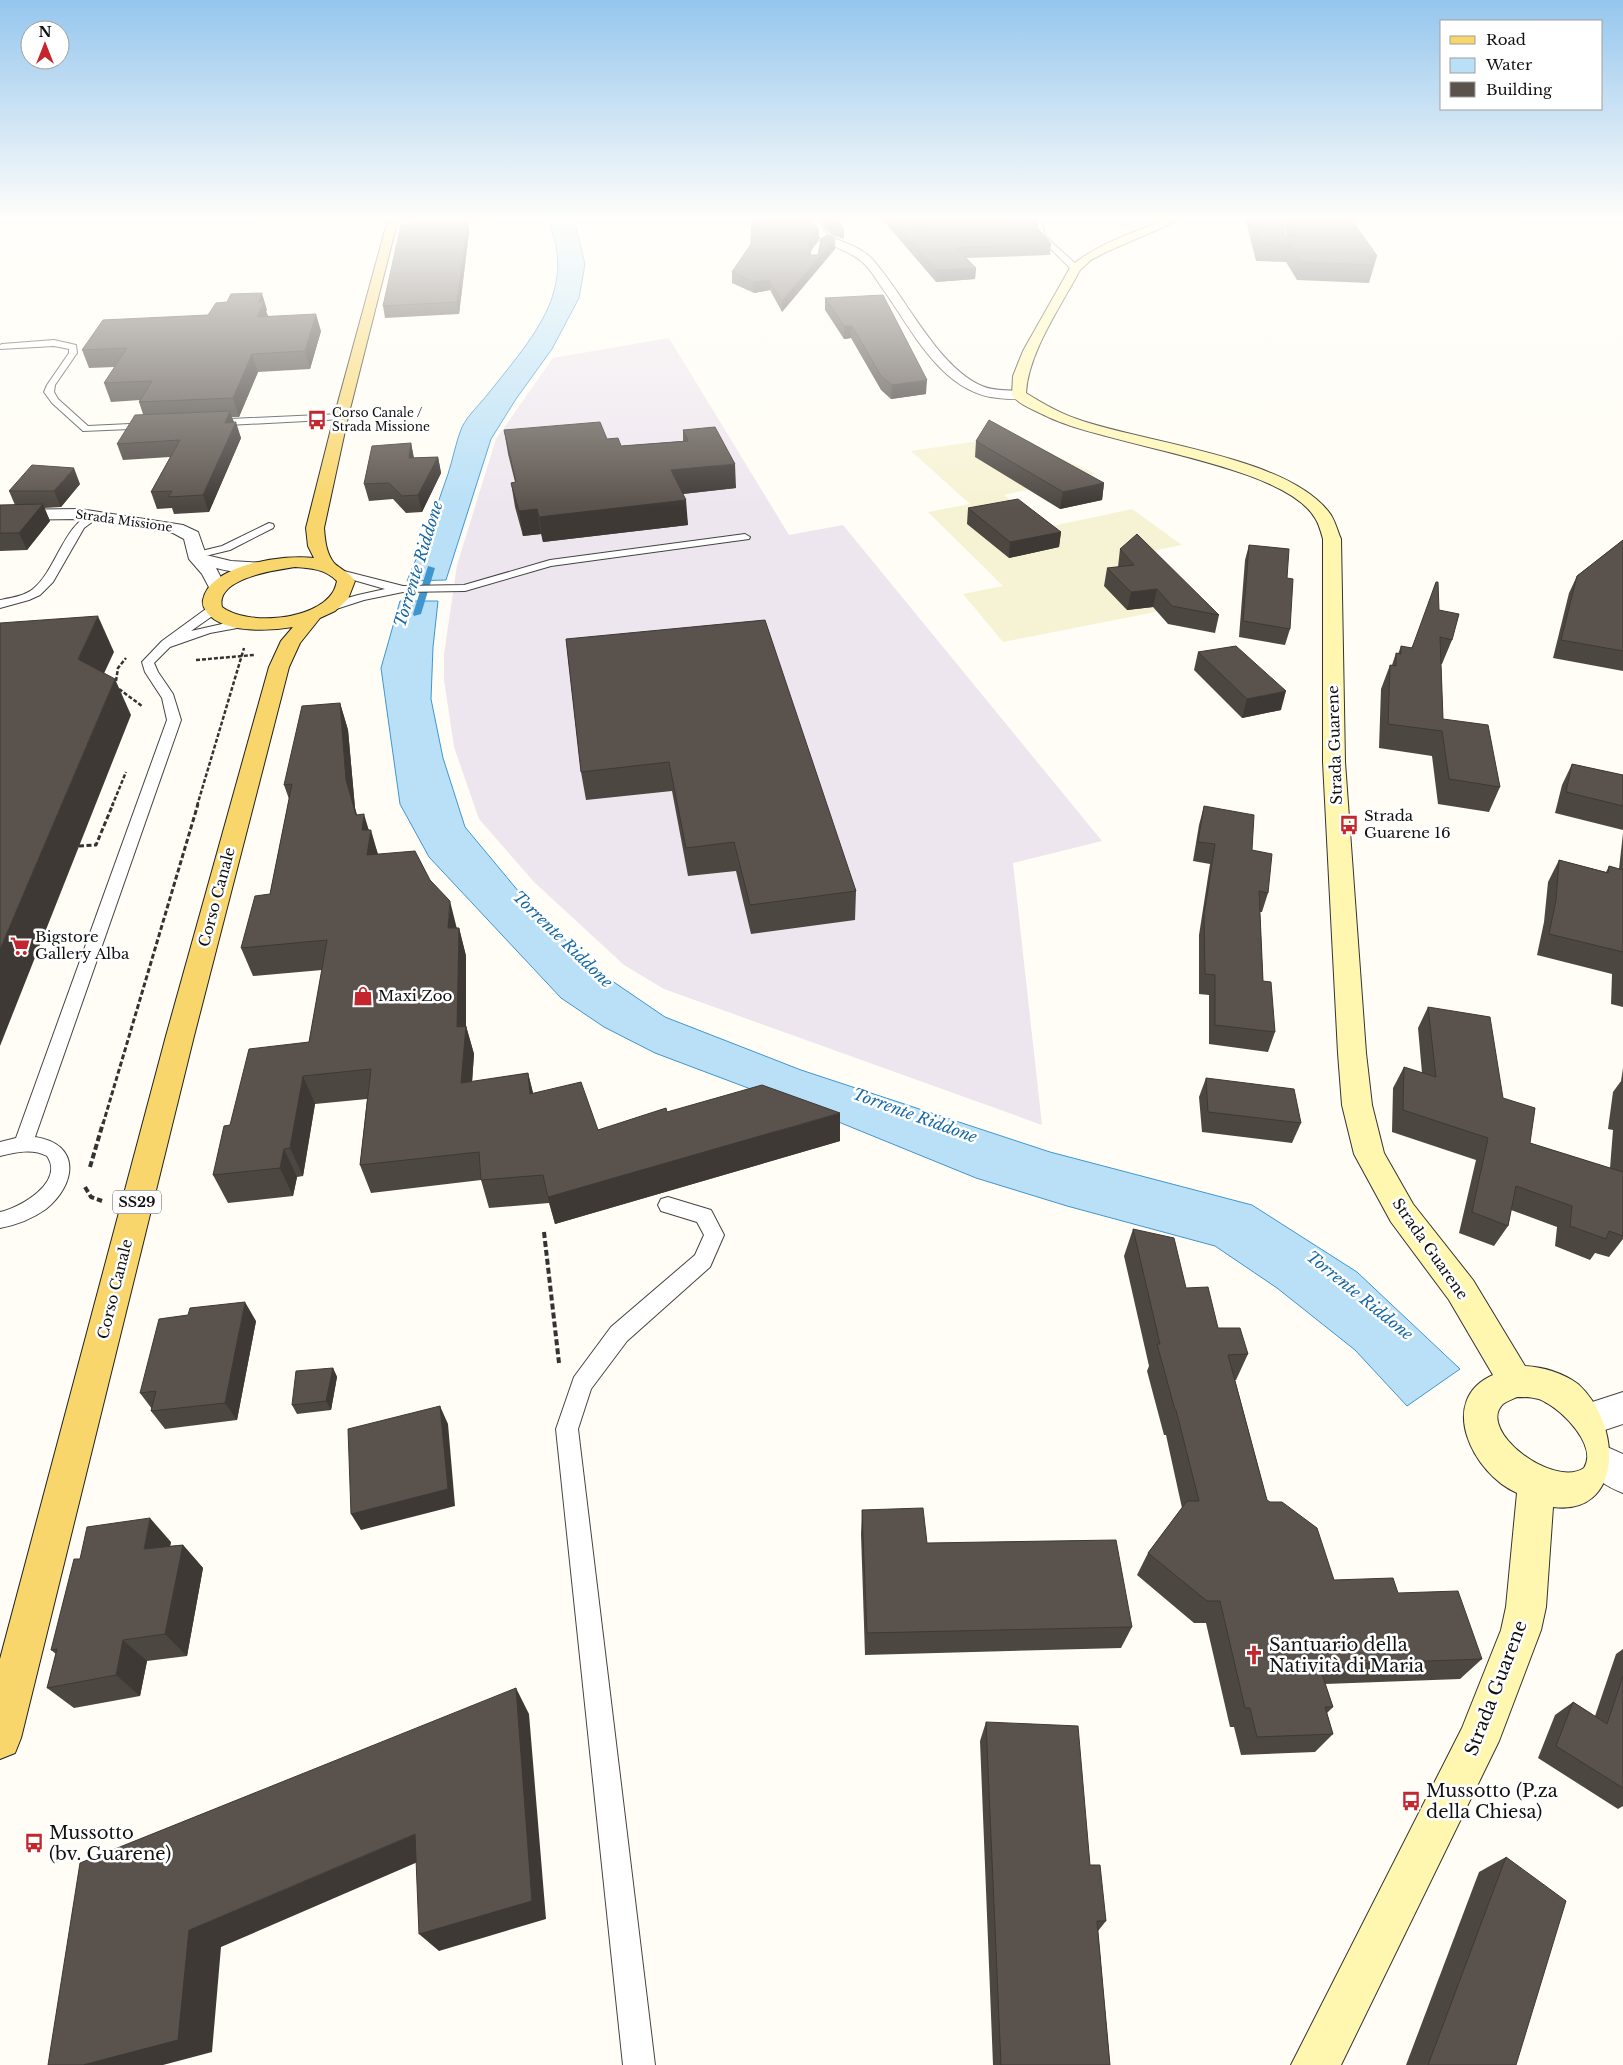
<svg xmlns="http://www.w3.org/2000/svg" width="1623" height="2065" font-family="'Libre Baskerville',serif">
<rect width="100%" height="100%" fill="#fffdf5"/>
<polygon fill="#eee6ef" points="669,338 789,535 843,525 1102,841 1013,863 1042,1125 664,989 624,965 534,882 479,819 454,747 444,680 444,654 457,565 496,439 553,358"/>
<polygon fill="#f6f3d4" points="1012,436 1096,474 1004,495 1048,527 1132,509 1182,545 1141,553 1196,604 1003,642 963,594 1003,586 928,512 970,504 911,451"/>
<g fill="#b9e0f7" stroke="#3f96cf">
<path d="M547,219H569L575,224L585,264L579,298L552,349L516,399L491,439L446,580L407,581C422,545 436,510 448,474C453,459 456,441 462,427C468,415 480,404 488,394C530,340 580,290 547,219Z"/>
<polygon points="400,601 438,601 433,647 431,699 443,758 465,827 534,910 599,972 665,1017 801,1070 1050,1152 1252,1205 1357,1272 1460,1369 1407,1406 1355,1350 1277,1288 1215,1246 1067,1206 976,1178 841,1123 655,1053 604,1027 561,998 429,857 400,804 381,668"/>
</g>
<g fill="none" stroke-linecap="round" stroke-linejoin="round">
<polygon fill="#3f96cf" fill-rule="evenodd" points="428,566 435,568 421,614 414,616 413,614"/>
<defs>
<g id="service">
<polygon points="1035,219 1041,219 1045,236 1078,266 1078,270 1072,270 1040,238"/>
<path d="M825,238L831,239L819,248L817,264H811C808,252 814,243 825,238Z"/>
<polygon points="54,340 76,345 77,353 55,385 54,392 58,399 88,426 151,423 156,426 154,428 83,431 52,403 44,392 47,385 69,353 69,349 54,346 0,349 0,345 2,344"/>
<polygon points="341,414 346,417 344,419 209,426 204,423 209,420"/>
<path d="M95,513L100,516L84,528L53,582L40,595L29,600L0,608V600C11,598 24,596 33,589C57,570 64,521 95,513Z"/>
<polygon points="269,523 273,524 274,526 273,528 230,550 197,558 191,555 193,553 222,546"/>
<polygon points="745,534 750,537 749,539 551,566 465,591 403,592 364,600 327,612 321,608 323,605 358,595 385,589 336,575 334,573 336,571 340,570 403,586 464,585 550,560"/>
<path d="M214,605L220,609L218,612L191,631L244,619L250,623L248,626L210,633L170,647L154,663L158,672L173,694L181,720L35,1137C82,1144 76,1185 46,1209C32,1219 16,1225 0,1228V1212C20,1208 65,1182 47,1156C33,1148 15,1152 0,1156V1142L16,1138L167,720L162,698L145,672L142,662L162,641L210,606Z"/>
<polygon points="668,1197 711,1210 724,1235 710,1267 627,1341 591,1389 578,1429 655,2065 623,2065 556,1429 574,1377 611,1327 695,1255 704,1235 697,1222 661,1211 658,1205 661,1199"/>
</g>
<g id="minor">
<path d="M812,219H822V229L826,233C840,243 861,246 872,259C905,295 937,367 982,386C995,392 1010,389 1024,392L1026,395L1024,398C1016,400 1006,399 998,398C942,393 912,330 883,289C877,281 871,269 862,262C847,248 825,247 812,230Z"/>
<path d="M80,509L183,525L198,532L206,555L231,561L266,563L269,567L266,571C251,575 232,572 216,568L227,589L224,593L218,594L212,593L202,574L189,559L184,539L173,533L80,519L0,520V510Z"/>
<polygon points="1623,1392 1623,1424 1593,1434 1580,1430 1575,1418 1580,1406"/>
<path d="M1607,1447L1623,1454V1493C1606,1486 1596,1481 1589,1464L1594,1452Z"/>
</g>
<path id="secondary" d="M1168,219H1182L1106,252L1091,260L1080,270C1061,306 1028,353 1026,393C1042,403 1059,413 1077,419C1144,443 1284,456 1328,511C1335,519 1337,530 1341,539L1345,762L1366,1053L1372,1105L1384,1153L1413,1204L1473,1280L1525,1366C1543,1367 1563,1373 1578,1384C1623,1425 1623,1516 1553,1507L1546,1607L1541,1630L1499,1741L1341,2065H1291L1462,1728L1501,1630L1506,1607L1517,1493C1473,1474 1436,1400 1493,1375L1449,1300L1391,1222L1354,1154L1342,1105L1338,1053L1323,762V539C1321,532 1319,524 1315,518C1283,463 1104,446 1044,415C1034,410 1018,404 1012,395L1013,376L1023,351L1071,266C1098,243 1135,232 1168,219ZM1517,1397C1526,1397 1537,1397 1545,1402C1563,1411 1598,1446 1584,1468C1553,1489 1476,1430 1503,1404C1507,1401 1513,1399 1517,1397Z"/>
<path id="primary" d="M388,219H398L348,417L324,528C325,540 326,553 334,563C340,569 349,572 355,581L348,599L335,611L320,618L300,643L289,667L194,1036L21,1738L15,1753L0,1759V1659L166,1036L269,667L281,641L293,627C269,631 221,634 206,611C204,608 202,605 203,600C210,564 285,554 314,558L308,546L306,528L334,417ZM295,567C311,568 325,569 337,581C336,585 335,589 333,592C315,621 247,626 222,607C215,578 276,570 295,567Z"/>
</defs>
<use href="#service" stroke="#444" stroke-width="2"/>
<use href="#minor" stroke="#444" stroke-width="2"/>
<use href="#secondary" stroke="#333" stroke-width="2"/>
<use href="#primary" stroke="#222" stroke-width="2"/>
<g stroke="#333" stroke-width="2.5" stroke-dasharray="4 2" stroke-linecap="butt">
<polyline points="196,660 254,655"/>
<polyline points="116,681 118,668 126,658"/>
<polyline points="119,689 142,706"/>
<polyline points="112,806 126,772"/>
<polyline points="197,806 244,648"/>
</g>
<g stroke="#333" stroke-width="3" stroke-dasharray="5 2.5" stroke-linecap="butt">
<polyline points="79,846 96,845 113,804"/>
<polyline points="103,1124 198,804"/>
</g>
<g stroke="#333" stroke-width="4" stroke-dasharray="6 3" stroke-linecap="butt">
<polyline points="90,1167 103,1123"/>
<polyline points="85,1187 91,1197 102,1201"/>
<polyline points="544,1232 559,1363"/>
</g>
<use href="#service" fill="#fff" fill-rule="evenodd"/>
<use href="#minor" fill="#fff" fill-rule="evenodd"/>
<use href="#secondary" fill="#fff6b0" fill-rule="evenodd"/>
<use href="#primary" fill="#f9d66b" fill-rule="evenodd"/>
</g>
<g fill="#4d4742">
<polygon points="752,219 811,219 811,221 819,239 810,251 810,255 818,255 835,249 782,312 770,290 754,293 732,283 732,272 751,244"/>
<polygon points="823,219 837,219 844,229 844,239 832,235 824,228"/>
<polygon points="882,219 1037,219 1038,224 1038,229 1051,244 1050,255 966,258 976,268 975,279 936,282"/>
<polygon points="1246,219 1281,219 1285,235 1287,236 1283,223 1284,219 1351,219 1377,256 1369,283 1297,280 1286,262 1256,261 1246,221"/>
<polygon points="469,232 459,314 385,318 383,306"/>
<polygon points="825,298 926,394 891,399 881,390 851,338 844,339 825,310"/>
<polygon points="267,310 266,311 268,316 321,331 310,369 258,372 239,417 232,417 241,438 209,512 174,514 172,508 157,509 151,492 170,457 123,460 117,444 143,414 139,402 140,400 111,402 104,383 115,367 89,368 82,350 208,315"/>
<polygon points="504,430 607,439 621,446 683,441 683,430 736,488 683,494 688,525 543,542 541,534 523,536 515,507 511,483 515,482 508,454"/>
<polygon points="976,441 1104,483 1102,500 1060,509 975,457"/>
<polygon points="411,443 414,458 438,457 441,473 422,512 406,513 393,499 369,501 364,484"/>
<polygon points="80,484 61,507 44,508 50,521 27,550 0,551 0,505 15,505 9,491"/>
<polygon points="968,508 1061,532 1059,547 1009,558 967,524"/>
<polygon points="1623,540 1623,671 1553,658 1569,593 1577,576"/>
<polygon points="1249,545 1287,578 1290,629 1285,645 1239,637 1245,560"/>
<polygon points="1120,549 1219,615 1215,633 1168,624 1153,607 1127,610 1104,586 1107,568 1118,567"/>
<polygon points="1439,610 1452,640 1442,664 1441,664 1443,719 1500,787 1489,812 1438,804 1432,756 1379,748 1381,689 1390,665 1392,665 1396,653 1398,654 1401,646 1411,648"/>
<polygon points="566,639 856,891 855,920 751,934 736,871 688,876 672,791 586,800 581,772"/>
<polygon points="1198,652 1281,710 1242,718 1194,670"/>
<polygon points="340,703 348,730 355,808 357,815 369,830 378,854 457,928 459,928 466,956 466,1026 474,1054 472,1082 528,1073 533,1093 598,1130 667,1112 840,1141 555,1224 549,1203 489,1208 481,1180 371,1193 360,1165 367,1099 315,1104 303,1176 297,1177 293,1196 228,1203 213,1175 230,1125 309,1042 322,970 253,976 241,948 270,894 289,799 284,785"/>
<polygon points="1572,764 1623,775 1623,830 1555,813 1562,785"/>
<polygon points="1204,806 1252,850 1268,893 1262,912 1260,912 1263,981 1275,1032 1268,1052 1209,1044 1209,995 1199,994 1199,935 1210,864 1193,861 1199,825"/>
<polygon points="1623,833 1623,1007 1611,1004 1612,974 1537,955 1544,922 1548,882 1559,860 1606,872 1609,866 1619,869"/>
<polygon points="1428,1007 1503,1098 1530,1143 1610,1168 1613,1130 1608,1129 1613,1092 1621,1081 1623,1068 1623,1239 1609,1257 1595,1253 1590,1260 1555,1246 1557,1227 1511,1210 1508,1226 1494,1246 1459,1233 1476,1160 1392,1132 1393,1088 1404,1067 1422,1073 1418,1028"/>
<polygon points="1206,1078 1301,1123 1292,1143 1202,1132 1199,1097"/>
<polygon points="1133,1229 1186,1288 1218,1328 1248,1354 1236,1380 1235,1380 1267,1500 1334,1580 1398,1593 1482,1659 1460,1679 1325,1684 1333,1707 1327,1713 1333,1734 1315,1752 1241,1755 1234,1727 1230,1727 1206,1623 1194,1623 1137,1575 1148,1553 1182,1508 1166,1435 1164,1435 1147,1371 1149,1366 1124,1256"/>
<polygon points="256,1321 237,1420 165,1429 151,1411 152,1409 140,1393"/>
<polygon points="333,1368 337,1377 331,1410 297,1414 292,1405"/>
<polygon points="862,1510 927,1543 1132,1627 1121,1648 865,1655 861,1534"/>
<polygon points="171,1542 170,1546 183,1545 203,1568 187,1656 147,1661 140,1696 74,1708 47,1688 56,1654 51,1650"/>
<polygon points="1623,1649 1623,1806 1618,1809 1538,1758 1555,1715 1573,1702 1595,1716 1616,1654"/>
<polygon points="986,1722 1090,1865 1106,1921 1098,1931 1110,2065 993,2065 980,1741"/>
<polygon points="1506,1857 1516,2065 1406,2065 1479,1872"/>
</g>
<g fill="#3f3936">
<polygon points="468,221 469,232 459,314 457,302"/>
<polygon points="819,230 819,239 810,251 809,241"/>
<polygon points="835,239 835,249 782,312 782,301"/>
<polygon points="976,268 975,279 936,282 937,270"/>
<polygon points="769,280 770,290 754,293 753,282"/>
<polygon points="262,293 267,310 266,311 269,319 257,317 258,302"/>
<polygon points="316,314 321,331 310,369 305,351"/>
<polygon points="844,326 852,326 851,338 844,339"/>
<polygon points="252,354 258,372 239,417 233,398"/>
<polygon points="927,380 926,394 891,399 892,385"/>
<polygon points="230,411 234,425 236,422 241,438 209,512 203,495 225,423"/>
<polygon points="411,443 414,460 409,458"/>
<polygon points="438,457 441,473 422,512 418,495"/>
<polygon points="735,464 736,488 673,495 671,470"/>
<polygon points="74,468 80,484 61,507 54,491"/>
<polygon points="1104,483 1102,500 1060,509 1063,492"/>
<polygon points="686,500 688,525 543,542 539,517"/>
<polygon points="43,504 50,521 27,550 19,533"/>
<polygon points="537,509 541,534 523,536 519,511"/>
<polygon points="1061,532 1059,547 1009,558 1010,542"/>
<polygon points="1157,589 1153,607 1127,610 1131,592"/>
<polygon points="98,616 114,652 94,695 78,659"/>
<polygon points="115,679 131,715 0,1046 0,949"/>
<polygon points="1286,691 1281,710 1242,718 1247,699"/>
<polygon points="340,703 348,730 355,808 365,843 346,780"/>
<polygon points="364,814 370,834 371,830 379,858 367,855 362,830"/>
<polygon points="450,901 457,929 448,928"/>
<polygon points="459,928 466,956 466,1028 466,1026 474,1054 470,1111 461,1083 457,1027"/>
<polygon points="528,1073 535,1101 530,1094"/>
<polygon points="303,1076 315,1104 303,1176 290,1148"/>
<polygon points="840,1113 840,1141 555,1224 548,1197"/>
<polygon points="284,1149 297,1177 293,1196 280,1168"/>
<polygon points="245,1302 256,1321 237,1420 225,1403"/>
<polygon points="333,1368 337,1377 331,1410 326,1401"/>
<polygon points="440,1406 448,1424 455,1506 361,1530 351,1514"/>
<polygon points="150,1518 171,1542 165,1572 144,1549"/>
<polygon points="183,1545 203,1568 187,1656 165,1634"/>
<polygon points="123,1640 147,1661 140,1696 116,1675"/>
<polygon points="516,1688 529,1714 546,1919 439,1951 419,1934"/>
<polygon points="415,1834 434,1855 221,1947 212,2052 163,2065 83,2065 189,1930"/>
</g>
<g fill="#5a524d" stroke="#3f3936">
<polygon points="752,219 810,219 810,220 819,230 809,241 810,255 818,255 821,239 827,235 835,239 782,301 769,280 753,282 732,272 751,244"/>
<polygon points="824,219 837,219 844,229 833,225"/>
<polygon points="891,219 909,219 917,226 924,225 925,222 921,219 1037,219 1038,224 1034,224 1051,244 956,248 976,268 937,270"/>
<polygon points="1253,219 1281,219 1285,235 1294,238 1296,236 1291,219 1351,219 1377,256 1368,256 1374,265 1301,262 1290,245 1260,243"/>
<polygon points="468,221 457,302 383,306 401,225 409,225 410,223"/>
<polygon points="262,293 258,302 264,302 257,317 316,314 305,351 252,354 233,398 139,402 152,381 104,383 127,348 82,350 103,320 208,315 216,303 227,302 231,294"/>
<polygon points="883,295 927,380 892,385 881,376 852,326 844,326 825,298"/>
<polygon points="230,411 225,423 236,422 203,495 168,497 172,491 151,492 180,440 117,444 135,415"/>
<polygon points="989,420 1104,483 1063,492 976,441"/>
<polygon points="600,422 607,439 618,438 621,446 688,441 683,430 715,427 735,464 671,470 686,500 539,517 537,509 519,511 511,483 516,482 504,430"/>
<polygon points="411,443 409,458 438,457 418,495 402,496 389,483 364,484 372,446"/>
<polygon points="32,465 74,468 54,491 9,491"/>
<polygon points="1018,499 1061,532 1010,542 968,508"/>
<polygon points="43,504 19,533 0,533 0,505"/>
<polygon points="1137,534 1219,615 1172,606 1157,589 1131,592 1107,568 1134,565 1120,549"/>
<polygon points="1623,540 1623,651 1561,640 1577,576"/>
<polygon points="1249,545 1289,549 1287,578 1293,579 1290,629 1243,621"/>
<polygon points="1436,582 1438,582 1439,610 1459,614 1452,640 1440,637 1443,719 1488,725 1500,787 1449,779 1442,731 1388,724 1390,665 1396,666 1396,653 1401,654 1401,646 1412,648"/>
<polygon points="98,616 78,659 115,679 0,949 0,623"/>
<polygon points="765,620 856,891 750,905 734,842 686,848 669,762 581,772 566,639"/>
<polygon points="1236,646 1286,691 1247,699 1198,652"/>
<polygon points="340,703 346,780 356,815 364,814 362,830 371,830 367,855 415,851 430,880 450,901 448,928 459,928 457,1027 466,1026 461,1083 528,1073 530,1094 581,1082 598,1130 666,1108 667,1112 762,1085 840,1113 548,1197 543,1175 481,1180 479,1152 360,1165 371,1069 303,1076 290,1148 284,1149 280,1168 213,1175 224,1126 230,1125 249,1049 309,1042 327,940 241,948 255,896 270,894 292,784 284,785 302,706"/>
<polygon points="1572,764 1623,775 1623,806 1566,792"/>
<polygon points="1204,806 1254,815 1252,850 1272,854 1268,893 1259,891 1263,981 1271,982 1275,1032 1215,1025 1215,975 1205,974 1204,915 1215,844 1198,842"/>
<polygon points="1559,860 1608,873 1609,866 1623,870 1623,952 1549,934 1556,900"/>
<polygon points="1428,1007 1490,1017 1503,1098 1535,1108 1530,1143 1623,1172 1623,1236 1609,1231 1606,1239 1570,1226 1572,1206 1516,1186 1508,1226 1472,1212 1488,1138 1403,1110 1404,1067 1436,1077"/>
<polygon points="1206,1078 1294,1089 1301,1123 1208,1112"/>
<polygon points="1133,1229 1174,1238 1186,1288 1208,1287 1218,1328 1240,1328 1248,1354 1228,1355 1267,1500 1270,1502 1282,1502 1317,1528 1334,1580 1393,1578 1398,1593 1458,1591 1482,1659 1319,1665 1333,1707 1325,1707 1333,1734 1257,1737 1250,1708 1245,1708 1220,1601 1207,1601 1148,1553 1187,1501 1199,1501 1176,1410 1175,1410 1157,1344 1160,1344"/>
<polygon points="245,1302 225,1403 151,1411 156,1391 140,1393 159,1319 188,1315 190,1308"/>
<polygon points="333,1368 326,1401 292,1405 296,1371"/>
<polygon points="440,1406 448,1489 351,1514 348,1429"/>
<polygon points="923,1508 927,1543 1116,1540 1132,1627 867,1633 862,1510"/>
<polygon points="150,1518 144,1549 183,1545 165,1634 123,1640 116,1675 47,1688 57,1649 51,1650 74,1559 80,1559 87,1527"/>
<polygon points="1623,1676 1623,1788 1556,1746 1573,1702 1607,1724"/>
<polygon points="516,1688 532,1901 419,1934 415,1834 189,1930 178,2040 83,2065 48,2065 80,1863"/>
<polygon points="986,1722 1078,1726 1090,1865 1100,1865 1106,1921 1097,1921 1110,2065 1001,2065"/>
<polygon points="1506,1857 1566,1901 1516,2065 1428,2065"/>
</g>
<linearGradient id="sky" x2="0" y2="1"><stop stop-color="#95c6ee"/><stop offset="0.43" stop-color="#fffefa"/><stop offset="1" stop-color="#fffefa" stop-opacity="0"/></linearGradient>
<rect width="1623" height="508" fill="url(#sky)"/>
<defs>
<symbol id="bus-bare" viewBox="-9 -9 18 18"><path d="M-5-6H5V4H4V6H2V4H-2V6H-4V4H-5ZM-3.5-4V0h7V-4ZM-3.5 1.2v1.5H-2V1.2ZM2 1.2v1.5H3.5V1.2Z" fill="#c4262e" stroke="#fff" stroke-width="2.5" paint-order="stroke"/></symbol>
<symbol id="supermarket-bare" viewBox="-9 -9 18 18"><path d="M-6-5.5h2.5l.6 2H6L4.5 2H-2.5L-4.4-4H-6ZM-1.5 3.2a1.3 1.3 0 1 0 .1 0ZM3 3.2a1.3 1.3 0 1 0 .1 0Z" fill="#c4262e" stroke="#fff" stroke-width="2.5" paint-order="stroke"/></symbol>
<symbol id="shop-bare" viewBox="-9 -9 18 18"><path d="M-5-2.5h2.3a2.7 3.5 0 0 1 5.4 0H5L5.5 6h-11ZM-1.5-2.5h3a1.5 2.3 0 0 0-3 0Z" fill="#c4262e" stroke="#fff" stroke-width="2.5" paint-order="stroke"/></symbol>
<symbol id="church-bare" viewBox="-9 -9 18 18"><path d="M-1.2-6h2.4v3.5h3.3v2.4h-3.3V6h-2.4V-.1h-3.3v-2.4h3.3Z" fill="#c4262e" stroke="#fff" stroke-width="2.5" paint-order="stroke"/></symbol>
</defs>
<g fill-rule="evenodd">
<use href="#bus-bare" x="303" y="406" width="28" height="28"/>
<use href="#bus-bare" x="1335" y="811" width="28" height="28"/>
<use href="#supermarket-bare" x="6" y="932" width="28" height="28"/>
<use href="#shop-bare" x="349" y="982" width="28" height="28"/>
<use href="#church-bare" x="1240" y="1641" width="28" height="28"/>
<use href="#bus-bare" x="1397" y="1787" width="28" height="28"/>
<use href="#bus-bare" x="20" y="1829" width="28" height="28"/>
</g>
<g text-anchor="middle" stroke-width="5" stroke-linejoin="round" paint-order="stroke">
<g font-size="12" fill="#111" stroke="#fff" text-anchor="start">
<text x="332" y="417">Corso Canale /<tspan x="332" dy="14">Strada Missione</tspan></text>
</g>
<g font-size="12" fill="#111" stroke="#fff">
<text transform="translate(124 521) rotate(8)" y="4">Strada Missione</text>
</g>
<rect fill="#fff" stroke="#585858" stroke-width="1" x="113" y="1190.5" width="48" height="23" rx="4"/>
<g font-size="14" font-weight="bold" fill="#111">
<text x="137" y="1207">SS29</text>
</g>
<g font-size="15" fill="#111" stroke="#fff">
<text transform="translate(1335 745) rotate(-92)" y="5">Strada Guarene</text>
<text transform="translate(217 897) rotate(-75)" y="5">Corso Canale</text>
<text transform="translate(1430 1249) rotate(55)" y="5">Strada Guarene</text>
<text transform="translate(115 1289) rotate(-76)" y="5">Corso Canale</text>
</g>
<g font-size="15" fill="#111" stroke="#fff" text-anchor="start">
<text x="1364" y="821">Strada<tspan x="1364" dy="17">Guarene 16</tspan></text>
<text x="35" y="942">Bigstore<tspan x="35" dy="17">Gallery Alba</tspan></text>
<text x="378" y="1001">Maxi Zoo</text>
</g>
<g font-size="16" font-style="italic" fill="#1768a6" stroke="#fff">
<text transform="translate(418 564) rotate(-73)" y="6">Torrente Riddone</text>
<text transform="translate(563 939) rotate(44)" y="6">Torrente Riddone</text>
<text transform="translate(915 1115) rotate(20)" y="6">Torrente Riddone</text>
<text transform="translate(1360 1295) rotate(39)" y="6">Torrente Riddone</text>
</g>
<g font-size="18" fill="#111" stroke="#fff" text-anchor="start">
<text x="1269" y="1651">Santuario della<tspan x="1269" dy="21">Natività di Maria</tspan></text>
<text x="1426" y="1797">Mussotto (P.za<tspan x="1426" dy="21">della Chiesa)</tspan></text>
<text x="49" y="1839">Mussotto<tspan x="49" dy="21">(bv. Guarene)</tspan></text>
</g>
<g font-size="18" fill="#111" stroke="#fff">
<text transform="translate(1496 1688) rotate(-69)" y="6">Strada Guarene</text>
</g>
</g>
<rect x="1440" y="20" width="162" height="90" fill="#ffffff" stroke="#a0a0a0"/>
<rect x="1450" y="36" width="25" height="8" fill="#f9d66b" stroke="#a0a0a0"/>
<text x="1486" y="45" font-size="15" fill="#111111">Road</text>
<rect x="1450" y="58" width="25" height="15" fill="#b9e0f7" stroke="#a0a0a0"/>
<text x="1486" y="70" font-size="15" fill="#111111">Water</text>
<rect x="1450" y="82" width="25" height="15" fill="#5a524d" stroke="#a0a0a0"/>
<text x="1486" y="95" font-size="15" fill="#111111">Building</text>
<g transform="translate(45 45)"><circle r="24" fill="#ffffff" stroke="#a0a0a0"/>
<path d="M0-4L9 19L0 12L-9 19Z" fill="#c4262e"/>
<text y="-8" font-size="14" font-weight="bold" text-anchor="middle" fill="#111111">N</text>
</g>
</svg>
